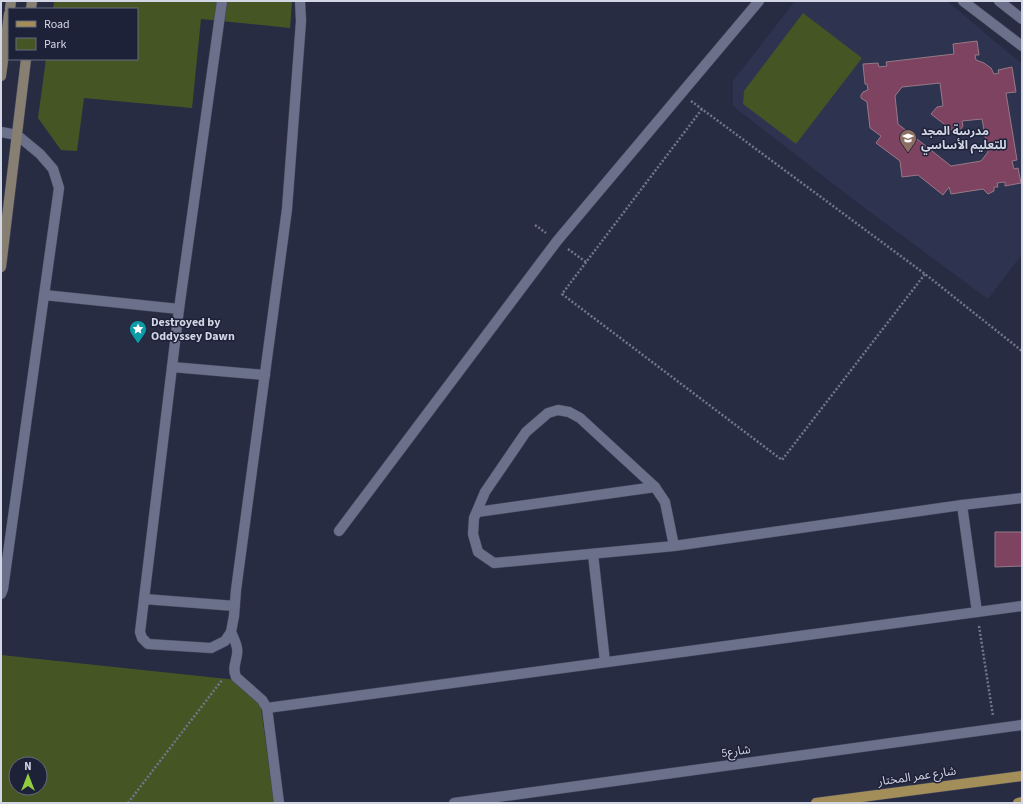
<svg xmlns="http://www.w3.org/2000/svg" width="1023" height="804" font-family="'Source Sans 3','Noto Sans Arabic',sans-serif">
<rect width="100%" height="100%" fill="#282c43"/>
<polygon fill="#2e3350" points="795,1 947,1 1022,64 1022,254 988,299 854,200 733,106 733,81"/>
<g fill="#455624" fill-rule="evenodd">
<polygon points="54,1 292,1 292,2 290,28 201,19 192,108 84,98 77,151 61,150 38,118 46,59 137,59 137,9 53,9"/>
<polygon points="803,13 862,58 796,144 743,104 744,91"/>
<path d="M1,655L237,680L260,701L274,803H1ZM16,764H40V788H16Z"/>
</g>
<g fill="#7d4360" stroke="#977987" fill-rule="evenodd">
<path d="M977,41L979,55H975L976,60L984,63L991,68L994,74L999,73L998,70L1012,67L1016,92L1006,93L1017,160L1012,161L1014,169L1018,168L1021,183L1005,186V182L997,183L998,187H994V191L988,194L983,189L951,194L949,187L943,195L918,175L902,177L900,161L876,143L881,136L870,128L867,102L861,98V95L863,92L868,90L867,84H865L863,64L878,63L879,67L887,66L886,62L954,54L953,44ZM940,83L943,106L937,107L931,114L957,134L963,126L962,121L982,119L988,152L981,161L951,166L898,124L895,96L902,87Z"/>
<polygon points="995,532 1022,532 1022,566 995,567"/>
</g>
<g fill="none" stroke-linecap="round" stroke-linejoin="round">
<defs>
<polyline id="lane" points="477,512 655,487"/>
<g id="street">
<polyline points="963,1 1022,46"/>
<polyline points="999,1 1022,19"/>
<polyline points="1,132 17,135 40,154 53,169 59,188 3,589 1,594"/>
<polyline points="44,295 179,309"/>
<polyline points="172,367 265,375"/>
<polyline points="962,505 977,612"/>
<polyline points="339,531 557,241 759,1"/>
<polyline points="674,546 665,502 655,487 580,418 569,412 558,410 548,413 526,432 485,492 474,518 473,534 478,552 494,563 674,546 962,505 1022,498"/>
<polyline points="593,554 605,662"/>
<polyline points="144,599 179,309 222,1"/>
<polyline points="235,606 144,599 140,632 142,638 148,644 211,648 225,641 231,632 234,616 236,590 287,209 301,21 300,1"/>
<path d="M231,632C233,637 236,642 237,648C239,658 231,666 236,677L262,700L267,708L279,803"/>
<polyline points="267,708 1022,606"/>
<polyline points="454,803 1022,725"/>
</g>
<g id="secondary">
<polyline points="10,9 11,1"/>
<polyline points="31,9 32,1"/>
<polyline points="1,76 9,14"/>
<polyline points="1,267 26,59"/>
</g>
<g id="primary">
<polyline points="816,803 1022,776"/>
<polyline points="1018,803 1022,802"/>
</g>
</defs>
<use href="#lane" stroke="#474a5e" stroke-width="11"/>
<use href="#street" stroke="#474a5e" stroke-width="11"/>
<use href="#secondary" stroke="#474a5e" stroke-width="11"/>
<use href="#primary" stroke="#474a5e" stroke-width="11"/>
<g stroke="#72768a" stroke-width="2.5" stroke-dasharray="2 2" stroke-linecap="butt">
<polyline points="691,101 925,274 1022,351"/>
<polyline points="702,109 562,294 782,460 925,274"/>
<polyline points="535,225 546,233"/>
<polyline points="568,249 586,262"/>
<polyline points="979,626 993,716"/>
<polyline points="128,803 222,680"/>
</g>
<use href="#lane" stroke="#6b708b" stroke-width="10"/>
<use href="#street" stroke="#6b708b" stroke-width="10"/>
<use href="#secondary" stroke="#877f72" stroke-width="10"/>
<use href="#primary" stroke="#a38e5a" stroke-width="10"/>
</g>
<defs>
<symbol id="school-pin" viewBox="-11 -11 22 30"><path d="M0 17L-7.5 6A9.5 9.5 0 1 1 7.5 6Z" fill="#8d6e63" stroke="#1e2239"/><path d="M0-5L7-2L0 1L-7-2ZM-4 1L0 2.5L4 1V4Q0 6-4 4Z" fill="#fff"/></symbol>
<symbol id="sight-pin" viewBox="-11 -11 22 30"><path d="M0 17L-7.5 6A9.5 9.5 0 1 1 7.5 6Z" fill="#0f9aa8" stroke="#1e2239"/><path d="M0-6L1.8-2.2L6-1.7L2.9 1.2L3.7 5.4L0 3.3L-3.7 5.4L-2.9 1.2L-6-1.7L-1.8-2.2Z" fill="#fff"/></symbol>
</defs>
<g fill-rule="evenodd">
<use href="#school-pin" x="898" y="128" width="20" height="27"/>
<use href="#sight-pin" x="128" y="319" width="20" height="27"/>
</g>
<g text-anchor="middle" stroke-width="3" stroke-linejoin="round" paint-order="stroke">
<g font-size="12" font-weight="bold" fill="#d2d6e5" stroke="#1e2239" text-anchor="start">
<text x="921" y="135">مدرسة المجد<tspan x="921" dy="14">للتعليم الأساسي</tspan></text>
<text x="151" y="326">Destroyed by<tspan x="151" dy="14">Oddyssey Dawn</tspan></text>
</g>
<g font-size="12" fill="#d2d6e5" stroke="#1e2239">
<text transform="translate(736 751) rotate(-8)" y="4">شارع5</text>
<text transform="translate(917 776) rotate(-8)" y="4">شارع عمر المختار</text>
</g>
</g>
<rect width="1023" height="804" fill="none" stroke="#d2d6e5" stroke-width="4"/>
<rect x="8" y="8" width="130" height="52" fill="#1e2239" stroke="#666a7e"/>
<rect x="16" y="21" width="20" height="6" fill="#a38e5a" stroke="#666a7e"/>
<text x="44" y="28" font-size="12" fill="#d2d6e5">Road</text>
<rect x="16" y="38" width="20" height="12" fill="#455624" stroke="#666a7e"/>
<text x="44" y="48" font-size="12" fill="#d2d6e5">Park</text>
<g transform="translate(28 776)"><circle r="19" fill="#1e2239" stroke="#666a7e"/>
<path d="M0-3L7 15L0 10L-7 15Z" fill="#92cd3e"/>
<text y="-6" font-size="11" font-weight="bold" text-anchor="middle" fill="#d2d6e5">N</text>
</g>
</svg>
